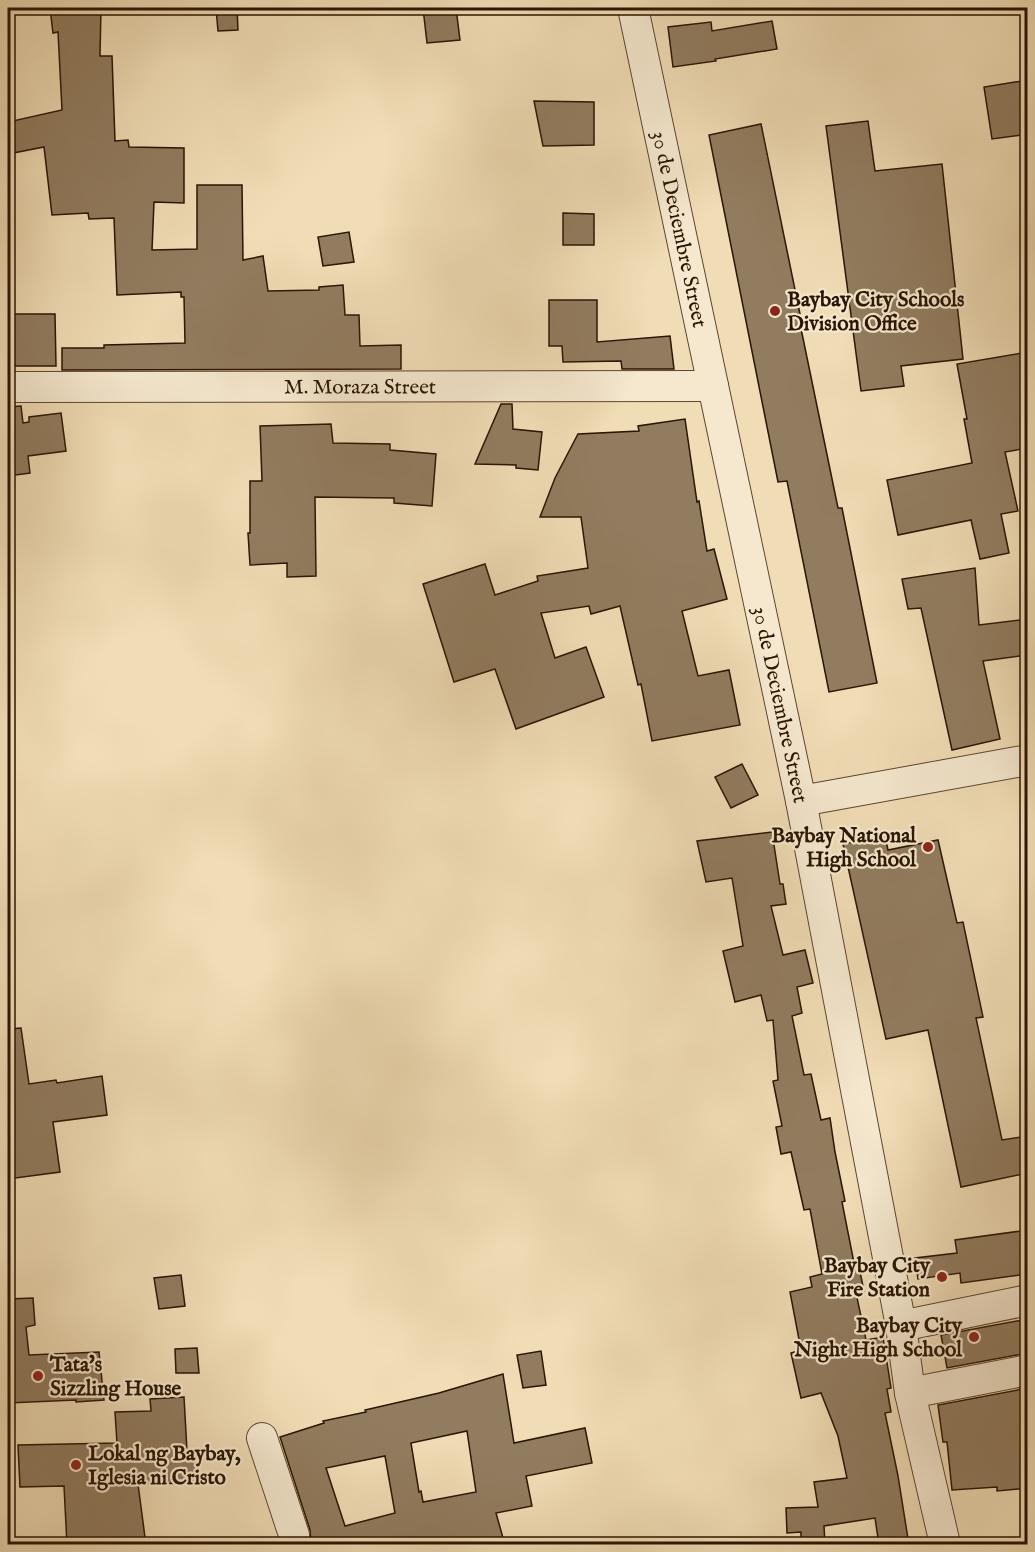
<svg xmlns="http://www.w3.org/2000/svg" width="1035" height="1552" font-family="'IM FELL English',serif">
<rect width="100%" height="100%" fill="#f0dcb5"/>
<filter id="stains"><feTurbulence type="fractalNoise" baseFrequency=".00333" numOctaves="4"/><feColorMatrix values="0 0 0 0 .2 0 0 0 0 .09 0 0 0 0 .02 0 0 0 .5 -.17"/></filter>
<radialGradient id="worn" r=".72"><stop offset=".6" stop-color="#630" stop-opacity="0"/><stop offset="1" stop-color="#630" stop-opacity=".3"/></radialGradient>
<g fill="#917c5f" stroke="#2a1501" stroke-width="1.5" fill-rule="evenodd">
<polygon points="50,8 101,8 100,56 112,56 115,141 128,140 129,147 184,148 184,203 154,202 152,250 197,249 197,185 242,185 243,260 263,256 268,291 319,290 319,287 343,285 345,315 359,315 360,346 401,345 401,369 62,370 62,348 104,348 104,345 185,343 184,297 181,297 181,292 117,295 114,218 89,219 88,213 52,215 44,147 8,154 8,122 62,110 58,32 53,33"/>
<polygon points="216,8 237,8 238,30 218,31"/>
<polygon points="423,8 456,8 460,40 427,43"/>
<polygon points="772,21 777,49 715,59 716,61 673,67 668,27 711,22 712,31"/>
<polygon points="1028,80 1028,134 992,139 984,87"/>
<polygon points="534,101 594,102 594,145 543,146"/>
<polygon points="868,121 875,171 942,164 963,359 901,366 904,386 861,391 826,126"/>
<polygon points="761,124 800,314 798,314 838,508 842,508 877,683 829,692 787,481 778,482 709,135"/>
<polygon points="563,213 594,214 594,245 563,245"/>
<polygon points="349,232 354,262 323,266 318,237"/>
<polygon points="549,300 597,300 597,342 670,336 674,369 622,369 621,361 563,362 562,346 549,346"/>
<polygon points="8,314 55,314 56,366 8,366"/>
<polygon points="1028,352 1028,448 1005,452 1018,511 1001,514 1009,553 980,559 971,520 898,535 887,480 972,463 964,419 967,419 957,364"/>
<polygon points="501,404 512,404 513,429 542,432 538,470 516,468 516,465 475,464"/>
<polygon points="21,406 23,423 29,422 29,417 61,413 66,451 28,456 30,473 8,476 8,407"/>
<polygon points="685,419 697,502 699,501 707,551 714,549 727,599 682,611 698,676 729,670 740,725 652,741 641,684 638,685 620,606 591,614 589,606 541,613 555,658 586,647 604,697 516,729 495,669 454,682 423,584 485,564 495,595 538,581 537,576 588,568 581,517 540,517 555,478 578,434 639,431 638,426"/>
<polygon points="331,424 333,443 390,444 390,450 436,454 432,506 394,503 394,498 315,497 316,576 287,577 287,563 250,565 248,533 250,533 250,481 262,481 260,426"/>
<polygon points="975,568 979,625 1028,619 1028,655 983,661 1000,739 952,750 921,608 908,609 902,579"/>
<polygon points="742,764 758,795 731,808 715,777"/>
<polygon points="772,832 780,884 783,884 786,904 771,906 783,955 805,950 813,983 797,987 802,1013 792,1016 804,1075 811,1074 821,1120 830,1118 835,1152 845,1201 842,1202 855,1268 859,1267 864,1291 856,1293 866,1340 883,1337 891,1388 887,1389 891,1412 885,1413 898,1476 909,1545 879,1545 875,1518 824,1526 825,1545 801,1545 801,1532 787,1533 786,1508 818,1507 814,1482 847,1478 838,1436 821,1393 801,1398 791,1353 801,1350 790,1292 812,1287 810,1277 822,1274 810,1209 804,1210 791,1152 781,1154 776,1127 782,1126 773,1081 778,1080 773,1020 767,1021 761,995 735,1002 723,951 743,946 732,878 706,882 697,841"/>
<polygon points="885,836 888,850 938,840 957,923 963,922 983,1017 976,1018 1002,1140 1028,1136 1028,1173 961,1187 928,1030 886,1039 843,844"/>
<polygon points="21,1028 29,1084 56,1080 57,1083 102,1076 107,1115 53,1122 60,1172 8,1179 8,1029"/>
<polygon points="1028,1230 1028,1274 961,1283 960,1273 918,1279 915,1258 957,1253 955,1240"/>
<polygon points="181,1275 185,1306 159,1309 154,1278"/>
<polygon points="33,1298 35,1325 26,1327 29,1355 99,1352 104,1400 76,1402 76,1400 8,1403 8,1299"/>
<polygon points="1028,1319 1028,1353 947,1368 941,1335"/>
<polygon points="197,1348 199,1373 176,1373 175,1349"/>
<polygon points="541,1351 546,1385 523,1388 517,1355"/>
<path d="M503,1374L514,1443L585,1428L592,1463L526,1476L532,1506L496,1513L505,1545H311L310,1530L280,1437L324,1423L323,1421L366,1412L365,1410L439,1393ZM467,1431L476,1492L423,1502L421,1491L419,1492L411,1443ZM385,1456L395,1513L345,1526L326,1468Z"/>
<polygon points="1028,1388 1028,1488 997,1491 997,1487 952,1490 947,1442 943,1442 938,1405"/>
<polygon points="184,1397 187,1451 195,1451 196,1483 138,1484 146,1545 67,1545 64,1486 20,1487 18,1445 117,1443 115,1412 151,1411 150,1399"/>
</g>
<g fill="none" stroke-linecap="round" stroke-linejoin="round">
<defs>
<g id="minor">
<path id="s1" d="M633,8L801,801L901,1326L910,1393L945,1544"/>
<path id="s2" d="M8,387L713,386"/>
<polyline points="801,801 1028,760"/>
<polyline points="901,1326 1028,1300"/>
<polyline points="910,1393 1028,1370"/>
<polyline points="262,1438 294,1535 294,1544"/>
</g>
</defs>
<use href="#minor" stroke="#5c472e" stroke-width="32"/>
<use href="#minor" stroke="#f5e8cf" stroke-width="30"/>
</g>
<g fill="#8f2418" stroke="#f5e8cf" stroke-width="2">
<circle cx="775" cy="311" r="6"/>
<circle cx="928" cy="847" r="6"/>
<circle cx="942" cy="1277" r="6"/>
<circle cx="974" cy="1337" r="6"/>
<circle cx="38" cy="1376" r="6"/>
<circle cx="76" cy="1465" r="6"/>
</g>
<g text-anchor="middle" stroke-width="4.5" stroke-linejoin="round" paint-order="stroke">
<g font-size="21" fill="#2a1501" stroke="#f5e8cf">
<text dy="7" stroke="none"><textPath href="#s1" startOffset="226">30 de Deciembre Street</textPath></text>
<text dy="7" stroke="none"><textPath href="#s2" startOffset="352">M. Moraza Street</textPath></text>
<text dy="7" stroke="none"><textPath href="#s1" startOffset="712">30 de Deciembre Street</textPath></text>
</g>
<g font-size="21" font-weight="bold" fill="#2a1501" stroke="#f5e8cf" text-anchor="start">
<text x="787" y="306">Baybay City Schools<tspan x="787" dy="24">Division Office</tspan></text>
<text x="916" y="842" text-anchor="end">Baybay National<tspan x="916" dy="24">High School</tspan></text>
<text x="930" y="1272" text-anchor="end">Baybay City<tspan x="930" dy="24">Fire Station</tspan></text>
<text x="962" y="1332" text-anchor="end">Baybay City<tspan x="962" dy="24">Night High School</tspan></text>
<text x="50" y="1371">Tata's<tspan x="50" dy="24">Sizzling House</tspan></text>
<text x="88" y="1460">Lokal ng Baybay,<tspan x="88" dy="24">Iglesia ni Cristo</tspan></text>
</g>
</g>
<rect width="1035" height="1552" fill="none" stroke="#f0dcb5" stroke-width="30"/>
<rect x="9" y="9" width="1017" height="1534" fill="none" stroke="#2a1501" stroke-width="3"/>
<rect x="15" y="15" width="1005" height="1522" fill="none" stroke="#2a1501" stroke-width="1.5"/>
<rect width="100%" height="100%" filter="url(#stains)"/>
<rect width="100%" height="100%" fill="url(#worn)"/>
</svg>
